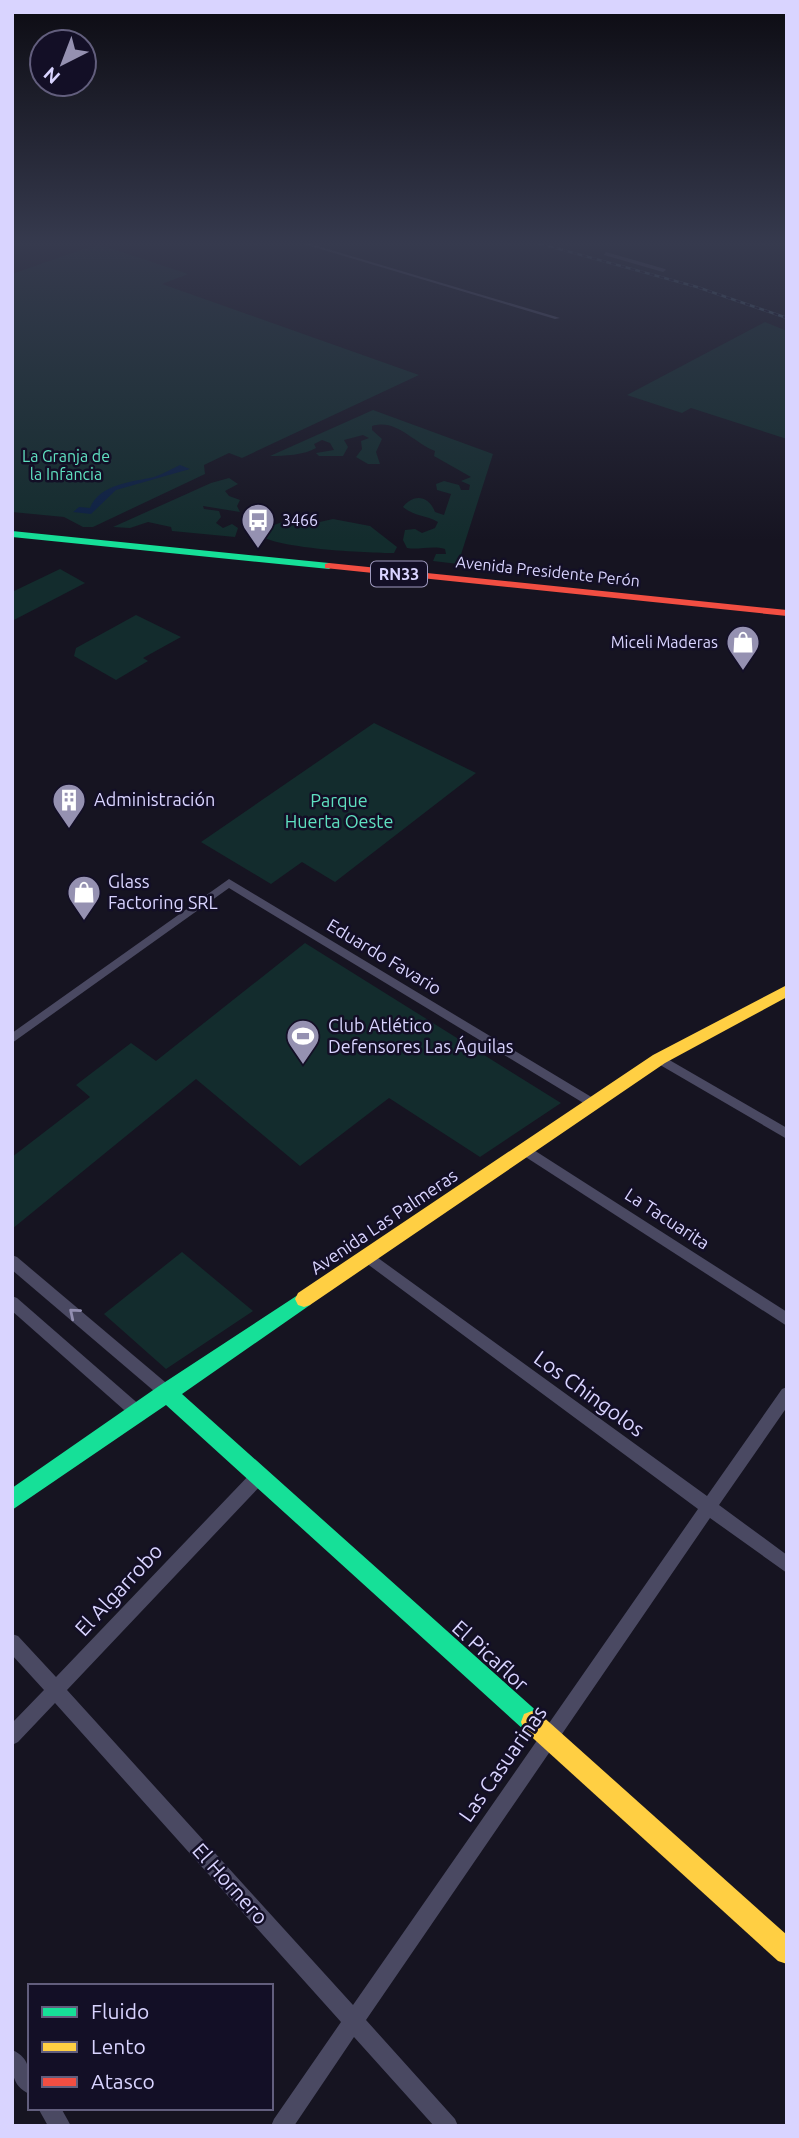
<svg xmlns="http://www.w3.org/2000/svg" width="799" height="2138" font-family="Ubuntu,sans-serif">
<rect width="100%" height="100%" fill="#161421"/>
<g fill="#132c2d">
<polygon points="98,244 188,274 162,284 419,375 242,458 229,453 204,465 205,474 93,527 83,527 64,517 12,512 12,274"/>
<polygon points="765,322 787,331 787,439 691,408 682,413 627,395"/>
<path d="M373,410L493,454L458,564L433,561L436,554H446L445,549C432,545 420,550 407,548L403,540L405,530L415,529L422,533L435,528L438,522C426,515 413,516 403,507C414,493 429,496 435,512L444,515L451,494L437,490L436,484L444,481L459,485L461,490H469L470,485L461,481L471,477L434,456L435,451C414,443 396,418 372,426V430L382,439L376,452L380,464H368L356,457L362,449L361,441L369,438L363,435L344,440L348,447L343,456H319L316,453L334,450L330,443L322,440L314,444L316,448C305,455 284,456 270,456Z"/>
<polygon points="229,478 238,484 225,491 229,496 240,500 237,506 240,512 203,506 204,509 219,511 221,517 216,523 223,528 232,524 238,528 235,537 172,531 171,527 148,522 130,528 113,527 211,483"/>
<path d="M333,519L370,526L397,547L394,553C369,553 269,549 255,532L285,521L311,524Z"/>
<polygon points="60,569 85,583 12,621 12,592"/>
<polygon points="136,615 181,637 143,658 148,661 116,680 74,656 76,648"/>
<polygon points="374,723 476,773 335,882 302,862 271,884 201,842"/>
<polygon points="305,943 561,1103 480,1157 389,1098 300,1166 196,1079 12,1229 12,1157 90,1097 76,1085 131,1043 156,1061"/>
<polygon points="182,1252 253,1311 166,1369 104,1314"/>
</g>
<path fill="#0d2144" d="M180,465L190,469L116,490L91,514L73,512L79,507L90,508C99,484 132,482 154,477C163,474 171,469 180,465Z"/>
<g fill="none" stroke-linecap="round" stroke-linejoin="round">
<g fill="#4a4962" fill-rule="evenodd">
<polygon points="297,242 304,242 560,318 555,319"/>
<polygon points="606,252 665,269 666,270 663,272 604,255"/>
<polygon points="229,879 598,1101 600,1104 598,1107 590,1107 229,888 12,1043 12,1033"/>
<polygon points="659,1054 787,1128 787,1139 655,1062 653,1059"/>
<polygon points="526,1145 787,1312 787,1326 521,1154 520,1150 521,1146"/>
<polygon points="367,1250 707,1496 782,1389 787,1387 787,1407 719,1505 787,1555 787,1573 710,1518 366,2020 455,2119 458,2126 434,2126 354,2037 294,2126 271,2126 274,2119 341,2022 55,1703 18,1742 12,1745 12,1723 44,1690 12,1655 12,1634 18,1636 56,1677 253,1471 259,1468 265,1471 267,1476 265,1481 67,1690 353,2005 698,1509 362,1260 360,1256 362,1252"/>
<polygon points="12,1255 17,1257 171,1387 173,1392 171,1397 166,1399 161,1397 12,1270"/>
<polygon points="12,1296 17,1298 142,1407 145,1412 142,1417 137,1419 132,1417 12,1311"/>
<path d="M12,2050C32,2058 30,2076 30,2094C10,2086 12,2068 12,2050Z"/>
<polygon points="38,2108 61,2108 71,2126 48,2126"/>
</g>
<g fill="#16e098" fill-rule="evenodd">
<polygon points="12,531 329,563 334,566 329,569 12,537"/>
<polygon points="304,1291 310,1293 313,1299 310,1305 182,1394 540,1714 543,1722 540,1730 532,1733 524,1730 166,1405 12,1510 12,1488 159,1386"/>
</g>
<g fill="#ffcf43" fill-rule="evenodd">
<polygon points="787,985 787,997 665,1063 310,1305 304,1307 298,1305 295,1299 298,1293 653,1055"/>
<polygon points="532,1711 540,1714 787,1935 787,1964 778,1961 524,1730 521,1722 524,1714"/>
</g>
<polygon fill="#f24e42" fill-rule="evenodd" points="329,563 787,610 787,616 325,568 325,564"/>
<defs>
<polyline id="rail" points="534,242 697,287 787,318"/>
</defs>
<use href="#rail" stroke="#43596b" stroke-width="2.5"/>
<use href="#rail" stroke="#130f26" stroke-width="2" stroke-dasharray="5" stroke-linecap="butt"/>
</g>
<defs><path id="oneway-chevron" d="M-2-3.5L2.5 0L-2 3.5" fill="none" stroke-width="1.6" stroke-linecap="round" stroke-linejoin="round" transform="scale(1.75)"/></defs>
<use stroke="#928eb0" href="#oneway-chevron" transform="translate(74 1313) rotate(-140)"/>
<linearGradient id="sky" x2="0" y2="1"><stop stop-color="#0c0b12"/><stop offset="0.45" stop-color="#363a4e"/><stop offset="1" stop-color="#363a4e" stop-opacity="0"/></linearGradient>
<rect width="799" height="541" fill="url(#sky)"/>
<defs>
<symbol id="bus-pin" viewBox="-11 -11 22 30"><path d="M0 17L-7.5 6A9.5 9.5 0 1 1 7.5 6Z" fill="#9591b1" stroke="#130f26"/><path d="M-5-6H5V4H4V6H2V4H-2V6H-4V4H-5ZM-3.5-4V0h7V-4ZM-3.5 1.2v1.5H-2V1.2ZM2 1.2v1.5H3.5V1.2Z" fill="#fff"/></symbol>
<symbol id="shop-pin" viewBox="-11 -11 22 30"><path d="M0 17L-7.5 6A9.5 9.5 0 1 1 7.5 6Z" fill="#9591b1" stroke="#130f26"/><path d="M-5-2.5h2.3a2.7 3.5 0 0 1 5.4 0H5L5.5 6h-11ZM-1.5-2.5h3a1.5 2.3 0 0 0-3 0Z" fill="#fff"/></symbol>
<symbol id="building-pin" viewBox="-11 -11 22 30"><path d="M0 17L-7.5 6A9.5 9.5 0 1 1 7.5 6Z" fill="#9591b1" stroke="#130f26"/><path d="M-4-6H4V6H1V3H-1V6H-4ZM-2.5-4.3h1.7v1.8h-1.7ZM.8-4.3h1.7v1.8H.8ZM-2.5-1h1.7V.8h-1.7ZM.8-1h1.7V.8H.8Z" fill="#fff"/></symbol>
<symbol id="stadium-pin" viewBox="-11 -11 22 30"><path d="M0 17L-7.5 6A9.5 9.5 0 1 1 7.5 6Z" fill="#9591b1" stroke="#130f26"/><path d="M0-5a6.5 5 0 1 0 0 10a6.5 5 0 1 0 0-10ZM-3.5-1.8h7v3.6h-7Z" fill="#fff"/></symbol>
</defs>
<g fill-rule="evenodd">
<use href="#bus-pin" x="239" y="501" width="38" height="52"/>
<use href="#shop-pin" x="724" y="623" width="38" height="52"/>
<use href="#building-pin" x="50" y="781" width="38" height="52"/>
<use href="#shop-pin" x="65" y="873" width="38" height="52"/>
<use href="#stadium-pin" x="284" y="1017" width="38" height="52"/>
</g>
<g text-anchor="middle" stroke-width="5" stroke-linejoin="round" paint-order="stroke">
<g font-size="16" fill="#5fe0c0" stroke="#130f26">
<text x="66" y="462">La Granja de<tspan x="66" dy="18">la Infancia</tspan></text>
</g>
<g font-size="16" fill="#d9d4ff" stroke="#130f26" text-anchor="start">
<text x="282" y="526">3466</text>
<text x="718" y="648" text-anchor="end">Miceli Maderas</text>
</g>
<g font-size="16" fill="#d9d4ff" stroke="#130f26">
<text transform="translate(548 571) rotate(6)" y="6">Avenida Presidente Perón</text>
</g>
<rect fill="#130f26" stroke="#9e99be" stroke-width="2" x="371" y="561.5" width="56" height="25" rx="5"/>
<g font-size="16" font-weight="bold" fill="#d9d4ff">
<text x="399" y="580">RN33</text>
</g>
<g font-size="18" fill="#d9d4ff" stroke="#130f26" text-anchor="start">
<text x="94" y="806">Administración</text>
<text x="108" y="888">Glass<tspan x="108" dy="21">Factoring SRL</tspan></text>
<text x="328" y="1032">Club Atlético<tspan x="328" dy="21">Defensores Las Águilas</tspan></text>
</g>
<g font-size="18" fill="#5fe0c0" stroke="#130f26">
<text x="339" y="807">Parque<tspan x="339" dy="21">Huerta Oeste</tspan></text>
</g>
<g font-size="18" fill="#d9d4ff" stroke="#130f26">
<text transform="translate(384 957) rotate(31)" y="6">Eduardo Favario</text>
<text transform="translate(667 1219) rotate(33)" y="6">La Tacuarita</text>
<text transform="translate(384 1222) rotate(-34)" y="6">Avenida Las Palmeras</text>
</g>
<g font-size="21" fill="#d9d4ff" stroke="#130f26">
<text transform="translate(589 1394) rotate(36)" y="7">Los Chingolos</text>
<text transform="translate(119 1590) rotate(-47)" y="7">El Algarrobo</text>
<text transform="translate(490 1656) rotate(42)" y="7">El Picaflor</text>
<text transform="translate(503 1764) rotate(-55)" y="7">Las Casuarinas</text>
<text transform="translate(230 1884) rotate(48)" y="7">El Hornero</text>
</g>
</g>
<rect width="799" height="2138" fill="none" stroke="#d9d4ff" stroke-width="28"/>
<rect x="28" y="1984" width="245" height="126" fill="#130f26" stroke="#625e7d" stroke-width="2"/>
<rect x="42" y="2007" width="35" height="10" fill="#16e098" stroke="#625e7d" stroke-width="2"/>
<text x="91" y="2019" font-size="21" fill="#d9d4ff">Fluido</text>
<rect x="42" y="2042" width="35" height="10" fill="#ffcf43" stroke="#625e7d" stroke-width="2"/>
<text x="91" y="2054" font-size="21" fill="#d9d4ff">Lento</text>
<rect x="42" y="2077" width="35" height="10" fill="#f24e42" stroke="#625e7d" stroke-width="2"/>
<text x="91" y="2089" font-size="21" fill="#d9d4ff">Atasco</text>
<g transform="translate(63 63) rotate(222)"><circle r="33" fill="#130f26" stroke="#625e7d" stroke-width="2"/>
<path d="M0-5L12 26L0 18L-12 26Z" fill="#9591b1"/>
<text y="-10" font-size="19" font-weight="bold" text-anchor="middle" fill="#d9d4ff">N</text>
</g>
</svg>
